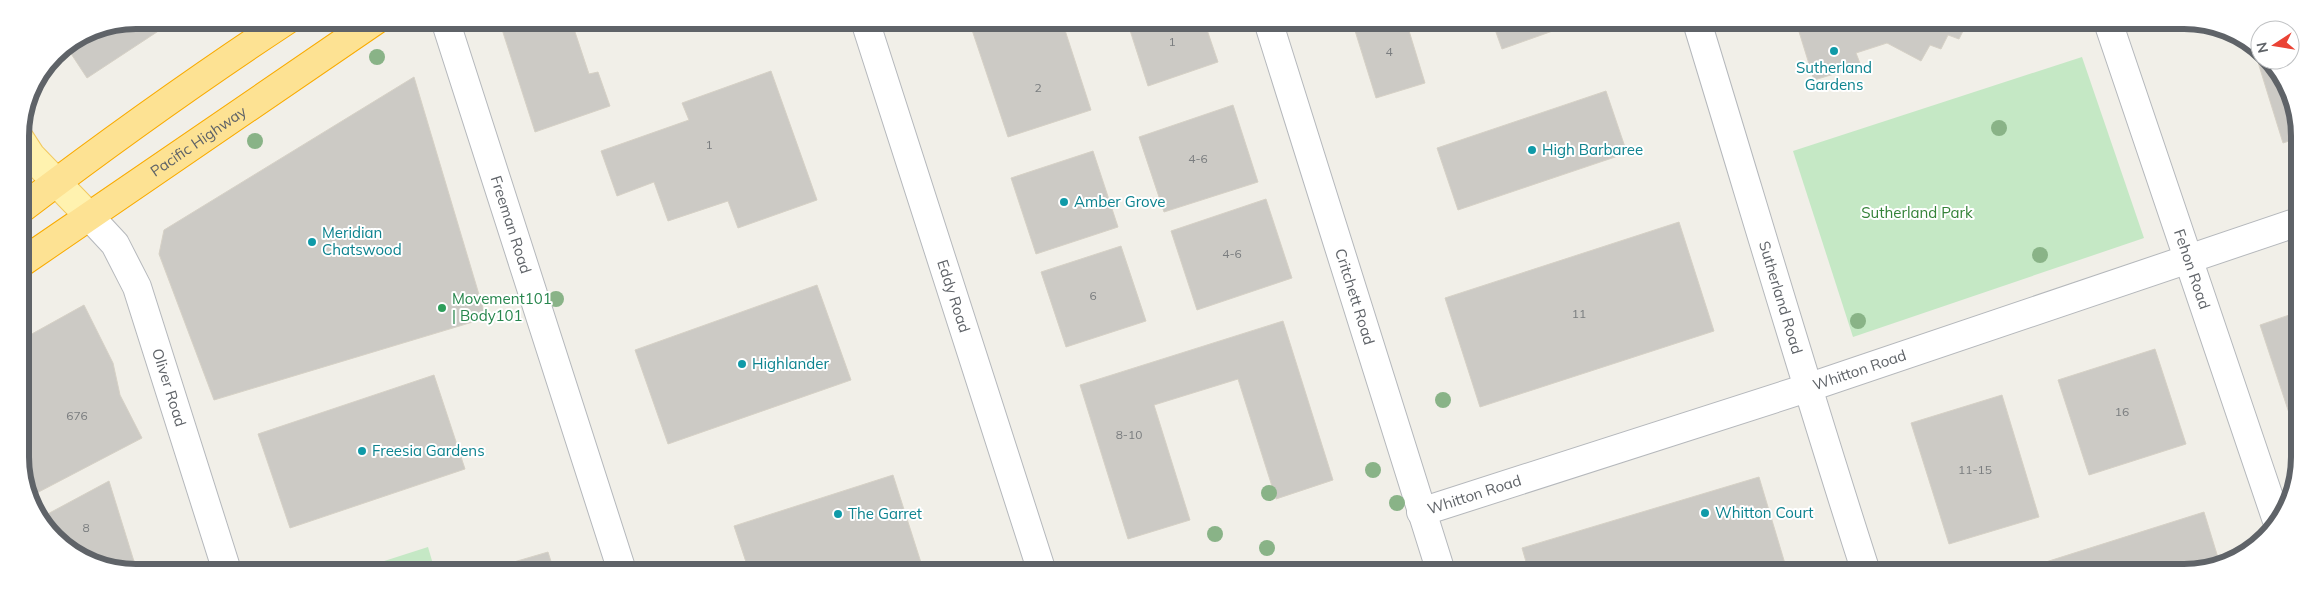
<svg xmlns="http://www.w3.org/2000/svg" width="2320" height="593" font-family="Mulish,sans-serif">
<rect width="100%" height="100%" fill="#f1efe8"/>
<g fill="#c5e8c5">
<polygon points="2082,57 2144,238 1853,337 1793,151"/>
<polygon points="428,547 435,571 353,571"/>
</g>
<g fill="#cccac5" stroke="#d6d1c6">
<polygon points="136,20 158,20 163,28 87,78 66,46 92,29"/>
<polygon points="499,20 571,20 589,74 598,72 610,106 535,132"/>
<polygon points="969,21 1062,21 1091,110 1008,137"/>
<polygon points="1127,21 1204,21 1218,62 1148,86"/>
<polygon points="1352,21 1406,21 1425,83 1376,98"/>
<polygon points="1492,21 1578,22 1502,49"/>
<polygon points="1796,22 1965,22 1967,23 1959,39 1948,35 1941,49 1930,45 1921,61 1887,43 1856,53 1861,66 1814,80"/>
<polygon points="2186,22 2207,22 2210,24 2189,31"/>
<polygon points="2260,58 2260,60 2269,60 2298,114 2298,138 2283,143 2257,59"/>
<polygon points="771,71 817,200 738,228 728,201 668,221 654,182 617,196 601,151 689,120 682,103"/>
<polygon points="414,77 486,318 214,400 159,254 164,230"/>
<polygon points="1606,91 1627,153 1458,210 1437,148"/>
<polygon points="1233,105 1258,182 1164,212 1139,137"/>
<polygon points="1093,151 1118,227 1036,254 1011,178"/>
<polygon points="1266,199 1292,278 1197,310 1171,231"/>
<polygon points="1679,222 1714,331 1480,407 1445,298"/>
<polygon points="1121,246 1146,321 1066,347 1041,272"/>
<polygon points="817,285 851,380 668,444 635,350"/>
<polygon points="84,305 113,363 120,395 142,438 31,496 22,480 21,340"/>
<polygon points="2298,312 2298,420 2292,422 2260,325"/>
<polygon points="1283,321 1333,480 1276,499 1238,379 1154,405 1190,520 1128,539 1080,385"/>
<polygon points="2155,349 2186,444 2089,475 2058,380"/>
<polygon points="434,375 465,469 290,528 258,434"/>
<polygon points="2002,395 2039,517 1949,544 1911,423"/>
<polygon points="2298,449 2298,480 2289,451"/>
<polygon points="893,475 924,572 749,571 734,526"/>
<polygon points="1759,477 1786,567 1767,572 1529,572 1522,548"/>
<polygon points="109,481 137,571 113,571 54,539 42,517"/>
<polygon points="2204,512 2219,561 2191,573 2011,573"/>
<polygon points="548,552 554,571 483,571"/>
<polygon points="1400,563 1403,572 1373,572"/>
</g>
<g fill="none" stroke-linecap="round" stroke-linejoin="round">
<defs>
<g id="minor">
<path id="s1" d="M445,20L622,571"/>
<path id="s2" d="M865,21L1042,572"/>
<path id="s3" d="M1268,21L1441,572"/>
<path id="s4" d="M1697,22C1753,205 1807,390 1866,572"/>
<path id="s5" d="M2108,22L2276,518"/>
<path id="s6" d="M89,216L115,244L137,287L227,571"/>
<path id="s7" d="M1421,512L1807,388L2298,222"/>
</g>
<polyline id="major" points="20,139 31,156 89,216"/>
<g id="highway">
<path d="M21,209C108,143 196,80 287,20"/>
<path id="s8" d="M21,263L376,20"/>
</g>
</defs>
<use href="#minor" stroke="#b5b8bc" stroke-width="30"/>
<use href="#major" stroke="#f2c960" stroke-width="30"/>
<use href="#highway" stroke="#f9ab00" stroke-width="30"/>
<use href="#minor" stroke="#fff" stroke-width="28"/>
<use href="#major" stroke="#fff2af" stroke-width="28"/>
<use href="#highway" stroke="#fde293" stroke-width="28"/>
</g>
<g fill="#89b387">
<circle cx="377" cy="57" r="8"/>
<circle cx="1999" cy="128" r="8"/>
<circle cx="255" cy="141" r="8"/>
<circle cx="2040" cy="255" r="8"/>
<circle cx="556" cy="299" r="8"/>
<circle cx="1858" cy="321" r="8"/>
<circle cx="1443" cy="400" r="8"/>
<circle cx="1373" cy="470" r="8"/>
<circle cx="1269" cy="493" r="8"/>
<circle cx="1397" cy="503" r="8"/>
<circle cx="1215" cy="534" r="8"/>
<circle cx="1267" cy="548" r="8"/>
</g>
<g fill="#0f9aa8" stroke="#fff" stroke-width="2">
<circle cx="1834" cy="51" r="5"/>
<circle cx="1532" cy="150" r="5"/>
<circle cx="1064" cy="202" r="5"/>
<circle cx="312" cy="242" r="5"/>
<circle cx="742" cy="364" r="5"/>
<circle cx="362" cy="451" r="5"/>
<circle cx="1705" cy="513" r="5"/>
<circle cx="838" cy="514" r="5"/>
</g>
<circle fill="#2e9e5b" stroke="#fff" stroke-width="2" cx="442" cy="308" r="5"/>
<g text-anchor="middle" stroke-width="4" stroke-linejoin="round" paint-order="stroke">
<g font-size="12" fill="#7a7d7f">
<text x="1172" y="46">1</text>
<text x="1389" y="56">4</text>
<text x="1038" y="92">2</text>
<text x="709" y="149">1</text>
<text x="1198" y="163">4-6</text>
<text x="1232" y="258">4-6</text>
<text x="1093" y="300">6</text>
<text x="1579" y="318">11</text>
<text x="2122" y="416">16</text>
<text x="77" y="420">676</text>
<text x="1129" y="439">8-10</text>
<text x="1975" y="474">11-15</text>
<text x="86" y="532">8</text>
</g>
<g font-size="15" fill="#0d838f" stroke="#fff" text-anchor="start">
<text x="1834" y="73" text-anchor="middle">Sutherland<tspan x="1834" dy="17">Gardens</tspan></text>
<text x="1542" y="155">High Barbaree</text>
<text x="1074" y="207">Amber Grove</text>
<text x="322" y="238">Meridian<tspan x="322" dy="17">Chatswood</tspan></text>
<text x="752" y="369">Highlander</text>
<text x="372" y="456">Freesia Gardens</text>
<text x="1715" y="518">Whitton Court</text>
<text x="848" y="519">The Garret</text>
</g>
<g font-size="15" fill="#5f6368" stroke="#fff">
<text dy="5" stroke="none"><textPath href="#s8" startOffset="215">Pacific Highway</textPath></text>
<text dy="5" stroke="none"><textPath href="#s1" startOffset="215">Freeman Road</textPath></text>
<text dy="5" stroke="none"><textPath href="#s5" startOffset="261">Fehon Road</textPath></text>
<text dy="5" stroke="none"><textPath href="#s2" startOffset="289">Eddy Road</textPath></text>
<text dy="5" stroke="none"><textPath href="#s3" startOffset="289">Critchett Road</textPath></text>
<text dy="5" stroke="none"><textPath href="#s4" startOffset="288">Sutherland Road</textPath></text>
<text dy="5" stroke="none"><textPath href="#s7" startOffset="461">Whitton Road</textPath></text>
<text dy="5" stroke="none"><textPath href="#s6" startOffset="192">Oliver Road</textPath></text>
<text dy="5" stroke="none"><textPath href="#s7" startOffset="56">Whitton Road</textPath></text>
</g>
<g font-size="15" fill="#348238" stroke="#fff">
<text x="1917" y="218">Sutherland Park</text>
</g>
<g font-size="15" fill="#27864d" stroke="#fff" text-anchor="start">
<text x="452" y="304">Movement101<tspan x="452" dy="17">| Body101</tspan></text>
</g>
</g>
<path d="M0 0H2320V593H0ZM136 29H2184A107 107 0 0 1 2291 136V457A107 107 0 0 1 2184 564H136A107 107 0 0 1 29 457V136A107 107 0 0 1 136 29Z" fill="#fff" fill-rule="evenodd"/>
<path fill="none" stroke="#5f6368" stroke-width="6" d="M136 29H2184A107 107 0 0 1 2291 136V457A107 107 0 0 1 2184 564H136A107 107 0 0 1 29 457V136A107 107 0 0 1 136 29Z"/>
<g transform="translate(2275 45) rotate(258)"><circle r="24" fill="#ffffff" stroke="#bfc1c3"/>
<path d="M0-4L9 19L0 12L-9 19Z" fill="#ea4335"/>
<text y="-8" font-size="14" font-weight="bold" text-anchor="middle" fill="#5f6368">N</text>
</g>
</svg>
